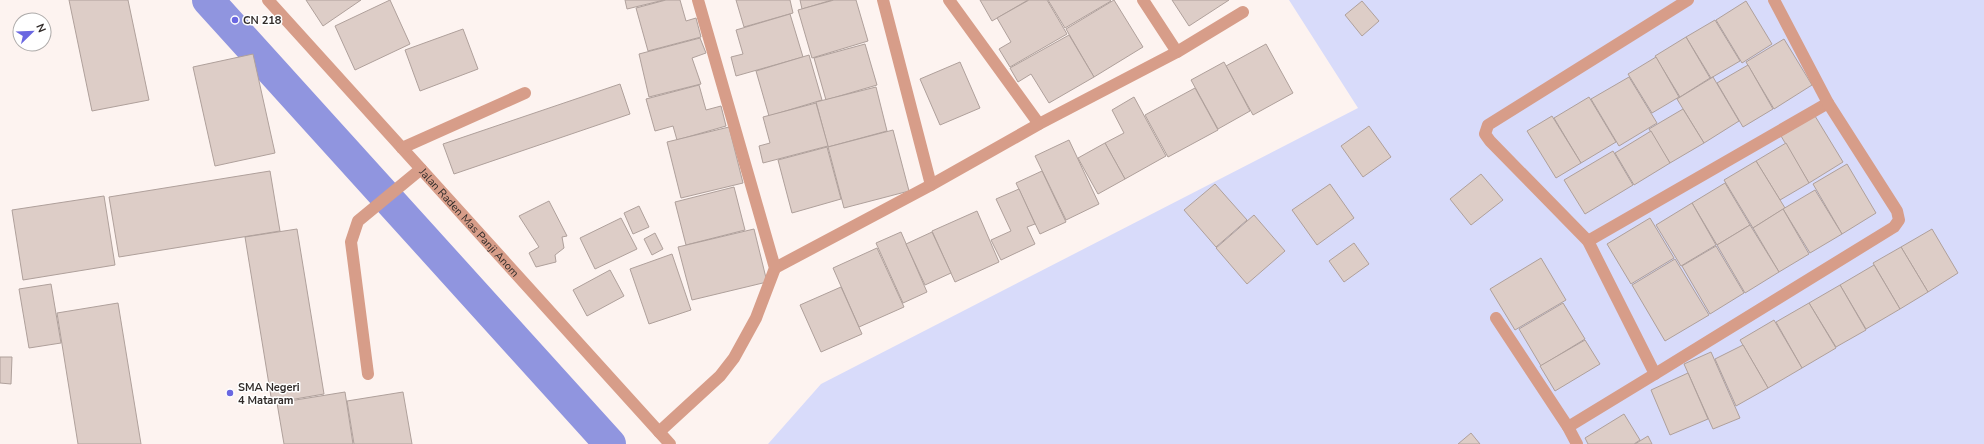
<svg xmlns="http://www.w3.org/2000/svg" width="1984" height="444" font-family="'Nunito Sans',sans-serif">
<rect width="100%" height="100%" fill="#fdf3f0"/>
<polygon fill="#d8dbfa" points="1289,0 1984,0 1984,444 768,444 821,384 1358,108"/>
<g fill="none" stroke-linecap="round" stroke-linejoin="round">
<polyline stroke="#9095df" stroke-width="32" points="208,0 610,444"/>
</g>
<g fill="#ddcdc7" stroke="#afa09b">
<polygon points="69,0 128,0 149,100 92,111"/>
<polygon points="306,0 361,0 323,26"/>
<polygon points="390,0 410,44 355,70 335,26"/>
<polygon points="625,0 664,0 627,9"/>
<polygon points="666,0 680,0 686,21 696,18 701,37 648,51 636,8"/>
<polygon points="736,0 790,0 793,13 744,27"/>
<polygon points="800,0 832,0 802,9"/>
<polygon points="834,0 856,0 868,41 812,58 798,10"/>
<polygon points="980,0 1028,0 992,21"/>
<polygon points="1029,0 1047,0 1067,34 1010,67 999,49 1011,42 997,18"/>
<polygon points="1048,0 1110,0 1111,1 1065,28"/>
<polygon points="1114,0 1143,47 1094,77 1066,29"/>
<polygon points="1172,0 1229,0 1189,26"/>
<polygon points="1362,1 1379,21 1362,36 1345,15"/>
<polygon points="1746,1 1772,44 1742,63 1716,20"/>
<polygon points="790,14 803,57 736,76 731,57 743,54 736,30"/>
<polygon points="1715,20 1740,61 1711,78 1686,37"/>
<polygon points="463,29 478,69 420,91 405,50"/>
<polygon points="1069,35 1094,77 1049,103 1031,74 1018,82 1010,68"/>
<polygon points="1686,37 1710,78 1680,97 1655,56"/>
<polygon points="700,38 706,53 692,58 701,84 649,97 639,54"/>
<polygon points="1784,39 1812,85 1774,109 1746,62"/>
<polygon points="865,44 877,85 826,100 814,58"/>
<polygon points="1266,44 1293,93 1253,115 1226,66"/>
<polygon points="253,54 275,153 215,166 193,67"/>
<polygon points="809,55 822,100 769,116 756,71"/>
<polygon points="1656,57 1679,97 1652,113 1628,74"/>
<polygon points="960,62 980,108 940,125 920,79"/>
<polygon points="1224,62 1250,111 1218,129 1191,80"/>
<polygon points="1748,65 1773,109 1743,127 1717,83"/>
<polygon points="1629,77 1657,123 1619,146 1591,99"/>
<polygon points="1713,77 1739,121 1704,143 1677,99"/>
<polygon points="620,84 630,114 454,174 443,144"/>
<polygon points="699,85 706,110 721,106 726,126 677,140 673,126 655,131 646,99"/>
<polygon points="876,87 887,131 828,147 816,102"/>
<polygon points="1195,88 1218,130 1168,157 1145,115"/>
<polygon points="1134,97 1166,156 1125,179 1105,143 1124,133 1112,110"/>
<polygon points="1589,97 1616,142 1581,163 1554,118"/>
<polygon points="816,103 828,146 763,163 759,146 770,143 763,117"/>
<polygon points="1683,109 1704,143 1670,163 1649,129"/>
<polygon points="1552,116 1581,163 1556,178 1527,131"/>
<polygon points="1815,116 1843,162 1809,183 1781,136"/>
<polygon points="1369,126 1391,157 1363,177 1341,146"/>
<polygon points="729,127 743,183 681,198 667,142"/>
<polygon points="893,130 909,191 844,208 828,147"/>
<polygon points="1651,131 1670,163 1634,185 1615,153"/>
<polygon points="1069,140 1099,204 1066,220 1035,156"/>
<polygon points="1105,143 1125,179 1098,194 1078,158"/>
<polygon points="1786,143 1809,183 1780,200 1756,161"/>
<polygon points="827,147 841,199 792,213 778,160"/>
<polygon points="1613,151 1633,185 1585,214 1564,180"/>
<polygon points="1756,161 1785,208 1753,228 1724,180"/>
<polygon points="1847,164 1876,213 1842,234 1813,184"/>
<polygon points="270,171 280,231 119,257 109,197"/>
<polygon points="1042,171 1066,222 1040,234 1016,183"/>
<polygon points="1481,174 1503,200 1471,225 1450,199"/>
<polygon points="1725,183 1750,225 1717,245 1692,203"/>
<polygon points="1215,184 1247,220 1216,247 1184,210"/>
<polygon points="1330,184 1354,218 1317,245 1292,210"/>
<polygon points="734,187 745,230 686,245 675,202"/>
<polygon points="1019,189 1035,224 1027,227 1035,244 1001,260 991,240 1011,231 996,199"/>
<polygon points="1815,190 1842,234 1810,253 1783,209"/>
<polygon points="104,196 115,265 23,280 12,210"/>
<polygon points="549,201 567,236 562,237 564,248 555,255 556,262 536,267 529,253 539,247 519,216"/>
<polygon points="1692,203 1716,245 1681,266 1656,225"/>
<polygon points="639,206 649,227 633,234 624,213"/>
<polygon points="1783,209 1809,254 1779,272 1753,228"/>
<polygon points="977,211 999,262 955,282 932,231"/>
<polygon points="1254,215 1285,251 1247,284 1216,248"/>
<polygon points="621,218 637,249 595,269 580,238"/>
<polygon points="1650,218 1674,258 1631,284 1607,244"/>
<polygon points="1750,225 1779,272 1745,293 1717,245"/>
<polygon points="297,229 324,394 272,403 245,237"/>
<polygon points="754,229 767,282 692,300 678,247"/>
<polygon points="1932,229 1958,273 1928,292 1901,247"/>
<polygon points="901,232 927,292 903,303 876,243"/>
<polygon points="932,232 951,273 925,285 906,244"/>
<polygon points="655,233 663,249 652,255 644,239"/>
<polygon points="1354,243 1369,264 1344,282 1329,261"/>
<polygon points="1716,246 1744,293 1710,314 1682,266"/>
<polygon points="1901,247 1928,292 1900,309 1873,263"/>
<polygon points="877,248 904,307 859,327 833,268"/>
<polygon points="672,254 691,310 649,324 630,269"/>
<polygon points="1541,258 1566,300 1515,330 1490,289"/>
<polygon points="1675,259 1709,315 1665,341 1632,285"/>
<polygon points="1874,265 1900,309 1866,329 1840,285"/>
<polygon points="610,270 624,296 587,316 573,290"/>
<polygon points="51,284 61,343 29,348 19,289"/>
<polygon points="1840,285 1866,330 1836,347 1809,303"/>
<polygon points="841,287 862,334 821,352 800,305"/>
<polygon points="118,303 141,444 78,444 57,313"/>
<polygon points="1563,303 1585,339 1541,366 1519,329"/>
<polygon points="1809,303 1836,348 1802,368 1776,322"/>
<polygon points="1774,320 1802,368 1768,388 1740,340"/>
<polygon points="1585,340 1600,364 1555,391 1540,366"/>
<polygon points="1743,345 1768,388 1736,406 1715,359"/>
<polygon points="1711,352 1740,418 1713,429 1684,364"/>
<polygon points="0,357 12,357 11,384 0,383"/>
<polygon points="1688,373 1708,419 1670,435 1651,390"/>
<polygon points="345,392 353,444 284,444 277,403"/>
<polygon points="403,392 412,444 354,444 347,401"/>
<polygon points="1624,414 1640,440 1634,444 1588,444 1585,438"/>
<polygon points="1471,433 1480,444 1458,444"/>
<polygon points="1648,436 1652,444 1635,444"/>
</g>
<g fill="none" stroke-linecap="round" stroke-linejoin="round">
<g stroke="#d79d89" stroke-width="12">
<path id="s1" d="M268,0L670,444"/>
<polyline points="883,0 931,185"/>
<polyline points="949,0 1039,124"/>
<polyline points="1143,0 1177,52"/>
<polyline points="402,148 525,93"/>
<polyline points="1588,241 1828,103"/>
<polyline points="775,268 931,185 1039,124 1177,52 1243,12"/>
<polyline points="1496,318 1568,427 1577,444"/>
<polyline points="368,374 351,242 358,221 421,169"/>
<polyline points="1655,374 1894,227 1899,220 1897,211 1828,103 1774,0"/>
<polyline points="1568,427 1655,374 1588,241 1490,141 1485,134 1488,125 1688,0"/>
<polyline points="659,432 720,376 734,358 756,318 775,268 698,0"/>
</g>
</g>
<g fill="#6a67e1" stroke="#fff" stroke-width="1.5">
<circle cx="235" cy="20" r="4"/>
<circle cx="230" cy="393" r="4"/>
</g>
<g text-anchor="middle" stroke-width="3" stroke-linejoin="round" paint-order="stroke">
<g font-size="11" font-weight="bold" fill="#312b29" stroke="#fff" text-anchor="start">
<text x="243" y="24">CN 218</text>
<text x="238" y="391">SMA Negeri<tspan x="238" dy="13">4 Mataram</tspan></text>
</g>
<g font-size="11" fill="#312b29" stroke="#fff">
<text dy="4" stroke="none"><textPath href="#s1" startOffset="300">Jalan Raden Mas Panji Anom</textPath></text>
</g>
</g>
<g transform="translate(32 32) rotate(67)"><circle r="19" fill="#ffffff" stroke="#adaaa9"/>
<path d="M0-3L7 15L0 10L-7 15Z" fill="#6a67e1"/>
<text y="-6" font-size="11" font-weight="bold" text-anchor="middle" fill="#312b29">N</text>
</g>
</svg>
